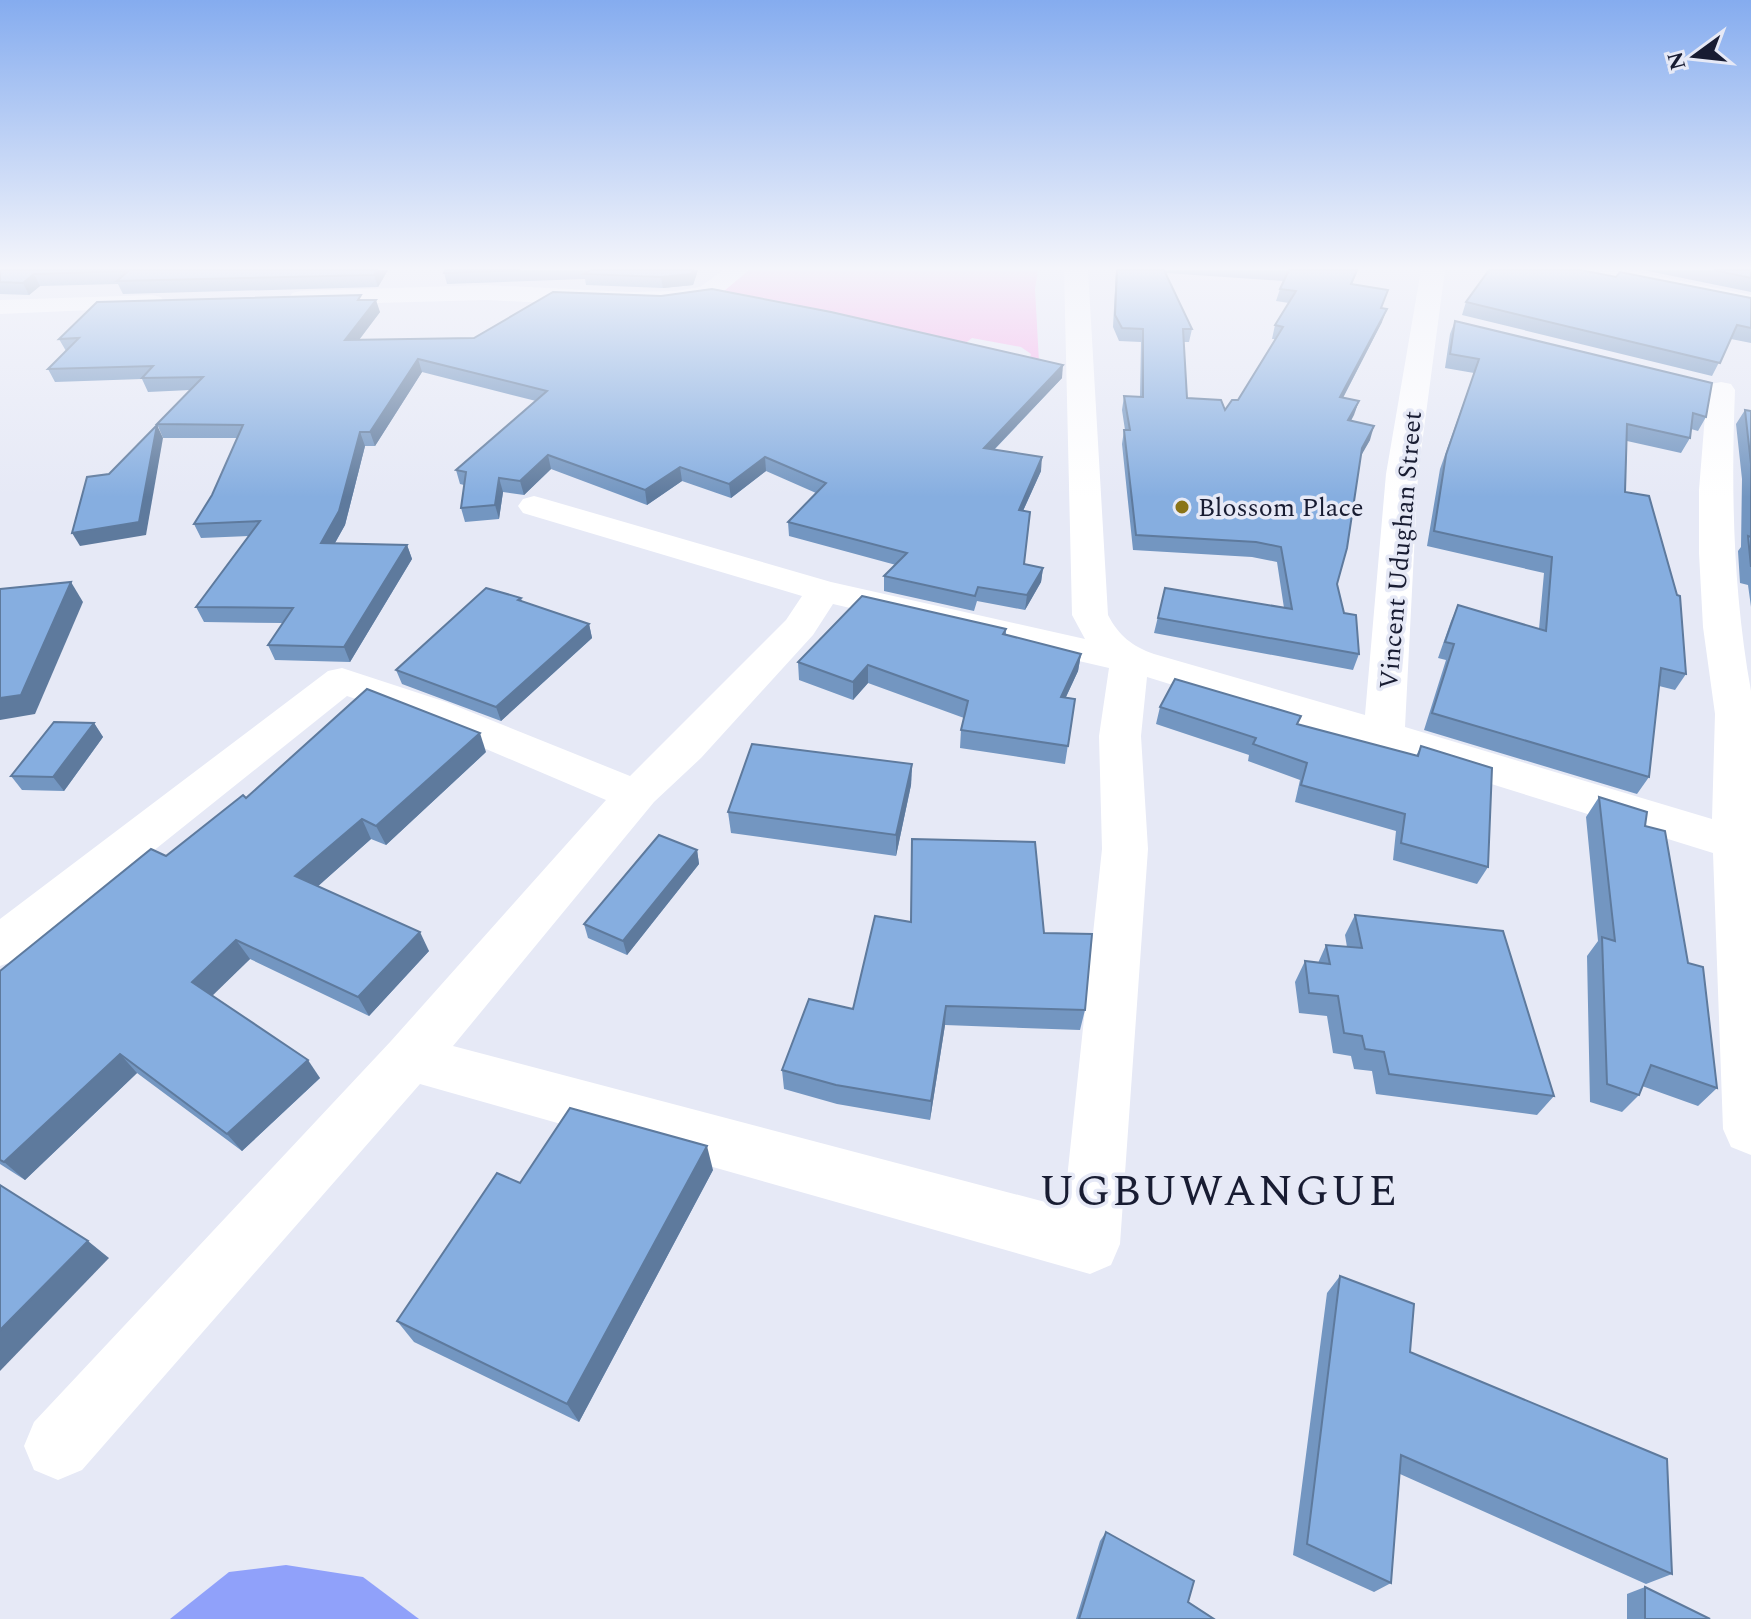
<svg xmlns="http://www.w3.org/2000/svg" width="1751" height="1619" font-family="Spectral,serif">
<rect width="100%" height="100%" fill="#e6e9f6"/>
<polygon fill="#f9aee9" points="747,270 1038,270 1035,289 1039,362 1029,362 1031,354 1021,347 972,338 959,348 713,298"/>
<polygon fill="#90a1fa" points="286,1565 363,1577 419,1619 170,1619 229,1572"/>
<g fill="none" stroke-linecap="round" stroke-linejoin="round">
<g fill="#fff" fill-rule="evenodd">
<polygon points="723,270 749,270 717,297 675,306 629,307 487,300 301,305 292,303 289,298 292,293 301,291 487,285 629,292 675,291 700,287"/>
<path d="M1064,270H1088L1108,615C1119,636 1132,646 1154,654L1365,715L1386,474L1421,270H1445L1418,474L1405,727L1712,819L1715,714L1703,627L1699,553V490L1707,390L1711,384L1721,382L1731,384L1735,390C1731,492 1733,590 1751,691V1155L1731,1147L1723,1129L1713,853L1147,677L1141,736L1148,849L1120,1244L1111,1265L1090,1274L420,1084L82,1470L58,1480L34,1470L24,1446L34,1422L391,1041L606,800L418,720L347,696L17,960L0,966V919L328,671L342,668L446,702L630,776L786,620L802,596L523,513L518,506L523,499L534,496L545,499L831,582L1085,639L1072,615ZM833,604L1109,668L1099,736L1102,849L1064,1207L453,1046L654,802L701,758L813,635Z"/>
<polygon points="1579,270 1627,270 1751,295 1751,309 1590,277"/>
<polygon points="152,295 161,297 164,302 161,307 0,314 0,300"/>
</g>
</g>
<g fill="#7396c1" fill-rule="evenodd">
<polygon points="0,270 388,270 378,287 123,294 118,284 40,286 29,295 0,294"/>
<polygon points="445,270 698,270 693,285 663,288 586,285 585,279 447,284 444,273"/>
<path d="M1116,270H1358L1352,284L1382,308V322L1343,398L1359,401L1351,420L1370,440L1360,456L1337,584L1344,613L1359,654L1353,670L1154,633L1165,588L1284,608L1277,562L1252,557L1133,550L1122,444L1124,430H1125L1122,410L1124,396L1140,397L1141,342L1119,341L1113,327ZM1166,273L1283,281L1280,289L1276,301L1289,303L1275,325L1272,339H1275L1238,400L1225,410L1187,398L1184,342H1189L1192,329Z"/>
<polygon points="1643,270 1751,270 1751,292"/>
<polygon points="1616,277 1751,298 1751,343 1731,339 1712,376 1462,315 1466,302"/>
<polygon points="363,300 380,312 359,340 1062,378 995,449 1041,471 1023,511 1024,564 1043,568 1041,582 1025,610 977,601 974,611 884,591 884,576 896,565 789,536 788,522 816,493 766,471 731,498 682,481 647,505 551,469 524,495 503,492 499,519 465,522 461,508 464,485 460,484 456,470 536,401 422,372 375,446 365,446 345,525 335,543 407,545 412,559 350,662 275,660 268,645 283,623 204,622 196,607 249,536 201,538 194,524 212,495 237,438 163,438 157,424 190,390 148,392 142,379 55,382 48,369 66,351 59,339"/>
<polygon points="1455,321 1706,417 1698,431 1691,429 1690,438 1681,453 1627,441 1625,492 1686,674 1675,690 1659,686 1649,777 1637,794 1424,730 1446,660 1438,658 1451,621 1458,605 1539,629 1544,573 1427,546 1440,469 1474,373 1445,368 1450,334"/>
<polygon points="1745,410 1751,411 1751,607 1748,585 1740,583 1738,551 1741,547 1742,479 1736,424"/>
<polygon points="521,598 522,601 589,624 592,638 501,721 402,684 396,670"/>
<polygon points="1006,629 1006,635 1081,654 1078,671 1066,697 1075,699 1065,764 960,748 961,730 964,718 868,683 853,700 799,680 798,662"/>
<polygon points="1160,707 1298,724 1416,756 1421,746 1488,867 1477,884 1393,860 1396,831 1295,802 1300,780 1248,761 1249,755 1156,724"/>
<polygon points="94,723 103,737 64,791 22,790 11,776"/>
<polygon points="486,752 386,845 371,839 318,886 429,951 369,1016 250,959 212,995 320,1078 242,1151 137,1073 25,1180 0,1164 0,971 166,856"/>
<polygon points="912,764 911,785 896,856 731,833 728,812"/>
<polygon points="1599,797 1645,826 1688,963 1717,1088 1698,1106 1642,1086 1639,1095 1622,1112 1590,1102 1587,956 1598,941 1586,817"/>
<polygon points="697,850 699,864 627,955 588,938 584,924"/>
<polygon points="1355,915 1554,1096 1537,1115 1376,1094 1372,1071 1354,1069 1351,1056 1333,1053 1327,1016 1299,1013 1295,982 1305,961 1318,963 1326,945 1347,947 1345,935"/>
<polygon points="910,921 1044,933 1085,1010 1080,1030 945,1025 930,1120 837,1104 784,1089 782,1070 853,1009"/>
<polygon points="713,1170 579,1422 414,1342 397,1321 520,1183"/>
<polygon points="1340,1276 1410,1352 1672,1574 1646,1584 1400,1474 1391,1583 1374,1592 1293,1555 1327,1293"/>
<polygon points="1106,1532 1188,1602 1214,1619 1076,1619 1100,1541"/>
<polygon points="1645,1587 1710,1619 1627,1619 1627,1594"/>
</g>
<g fill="#5e7a9d">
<polygon points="377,270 388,270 378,287 374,275"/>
<polygon points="693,270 698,270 693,285 663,288 661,277"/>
<polygon points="34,274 40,286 29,295 23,283"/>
<polygon points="376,300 380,312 349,353 345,340"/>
<polygon points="1387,309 1382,322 1336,411 1340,397"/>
<polygon points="418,359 422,372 375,446 370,432"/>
<polygon points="1063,365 1062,378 983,461 984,448"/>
<polygon points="1359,401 1354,415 1344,434 1348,420"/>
<polygon points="157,425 163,438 146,535 80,546 72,533"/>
<polygon points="1374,426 1370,440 1357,463 1362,448"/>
<polygon points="360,432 365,446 345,525 327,557 321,543"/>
<polygon points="548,455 551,469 524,495 520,481"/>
<polygon points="765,457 766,471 731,498 729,484"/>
<polygon points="1042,457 1041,471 1017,524 1019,510"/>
<polygon points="680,467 682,481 647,505 645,490"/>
<polygon points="499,478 503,492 499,519 495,505"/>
<polygon points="407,545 412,559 350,662 344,647"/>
<polygon points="1043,568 1041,582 1025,610 1027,595"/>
<polygon points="71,582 83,602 35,714 0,720 0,698"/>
<polygon points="589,624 592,638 501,721 496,707"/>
<polygon points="1081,654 1078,671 1058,714 1061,697"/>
<polygon points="868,665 868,683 853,700 853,682"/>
<polygon points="94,723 103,737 64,791 53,777"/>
<polygon points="480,733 486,752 386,845 376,826"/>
<polygon points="912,764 911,785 896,856 896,835"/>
<polygon points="362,819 371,839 307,896 295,876"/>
<polygon points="697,850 699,864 627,955 623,941"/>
<polygon points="420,932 429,951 369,1016 358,997"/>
<polygon points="236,940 250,959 207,1001 192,982"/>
<polygon points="946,1006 945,1025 930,1120 931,1101"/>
<polygon points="120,1054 137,1073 25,1180 4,1162"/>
<polygon points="308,1060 320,1078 242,1151 227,1134"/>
<polygon points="707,1146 713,1170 579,1422 567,1404"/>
<polygon points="88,1241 109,1258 0,1371 0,1330"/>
</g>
<g fill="#86aee0" stroke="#5e7a9d" stroke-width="2">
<polygon points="0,270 377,270 374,275 117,281 128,271 34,274 23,283 0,282"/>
<polygon points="445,270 520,270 444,273"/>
<polygon points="591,270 693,270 691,274 661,277 584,274"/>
<polygon points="1117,270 1164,270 1192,329 1183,329 1187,398 1221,400 1225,410 1232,400 1238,400 1283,327 1275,325 1296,291 1280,289 1289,270 1357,270 1351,284 1388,290 1381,308 1387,309 1340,397 1359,401 1348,420 1374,426 1362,448 1347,548 1337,584 1344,613 1356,615 1359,654 1158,618 1165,588 1292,609 1281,547 1256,542 1136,535 1124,430 1130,430 1124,396 1143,397 1143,329 1122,328 1115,315"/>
<polygon points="1489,270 1581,270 1616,277 1620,272 1751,298 1751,328 1737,325 1720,363 1466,302"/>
<polygon points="1714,270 1751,270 1751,278"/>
<polygon points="712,289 831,312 1063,365 984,448 1042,457 1019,510 1030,512 1024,564 1043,568 1027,595 978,587 975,596 884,576 907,553 788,522 826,483 765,457 729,484 680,467 645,490 548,455 520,481 499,478 495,505 461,508 466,472 456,470 547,391 418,359 370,432 360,432 339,511 321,543 407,545 344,647 268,645 293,608 196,607 260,521 194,524 212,495 243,425 157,424 203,377 142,378 153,366 48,369 79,338 59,339 97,302 361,295 358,300 376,300 345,340 474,338 553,292 661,296"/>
<polygon points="1455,321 1712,383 1706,417 1693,413 1690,438 1627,424 1625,492 1649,496 1677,595 1680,596 1686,674 1661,668 1649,777 1432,713 1454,644 1445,642 1458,605 1546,631 1552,557 1434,531 1446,455 1479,359 1450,354"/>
<polygon points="1745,410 1751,411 1751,567 1748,536 1751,537 1751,464"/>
<polygon points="157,425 139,522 72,533 87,477 109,474"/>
<polygon points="71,582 21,695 0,698 0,589"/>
<polygon points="486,588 521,598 518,600 589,624 496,707 396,670"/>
<polygon points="862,596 1006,629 1003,634 1081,654 1061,697 1075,699 1068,746 961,730 968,701 868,665 853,682 798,662"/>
<polygon points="1175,679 1301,716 1297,724 1418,756 1421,746 1492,768 1488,867 1401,843 1405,814 1301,785 1307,763 1253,744 1256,738 1160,707"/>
<polygon points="367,689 480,733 376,826 362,819 295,876 420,932 358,997 236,940 192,982 308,1060 227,1134 120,1054 4,1162 0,1160 0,971 151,849 166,856 243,795 246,798"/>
<polygon points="54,722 94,723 53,777 11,776"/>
<polygon points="752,744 912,764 896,835 728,812"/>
<polygon points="1599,797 1647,812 1645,826 1665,831 1688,963 1703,967 1717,1088 1651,1065 1639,1095 1607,1084 1602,937 1615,941"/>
<polygon points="659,835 697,850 623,941 584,924"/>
<polygon points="912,839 1035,842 1044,933 1092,934 1085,1010 946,1006 931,1101 836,1085 782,1070 809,999 853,1009 875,916 911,922"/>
<polygon points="1355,915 1503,931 1554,1096 1389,1074 1384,1052 1365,1049 1362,1036 1344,1033 1338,996 1309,993 1305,961 1330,964 1326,945 1362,948"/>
<polygon points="570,1108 707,1146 567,1404 397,1321 497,1173 520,1183"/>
<polygon points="0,1185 88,1241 0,1330"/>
<polygon points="1340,1276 1414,1304 1410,1352 1667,1459 1672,1574 1401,1455 1391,1583 1307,1544"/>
<polygon points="1106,1532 1194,1581 1188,1602 1214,1619 1079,1619"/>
<polygon points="1645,1587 1710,1619 1645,1619"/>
</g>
<linearGradient id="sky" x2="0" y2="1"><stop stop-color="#85acef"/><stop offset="0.54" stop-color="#f4f5fb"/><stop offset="1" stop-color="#f4f5fb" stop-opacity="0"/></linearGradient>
<rect width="1751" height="497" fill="url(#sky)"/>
<circle fill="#8a7418" stroke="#e6e9f6" stroke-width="3" cx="1182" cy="507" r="8"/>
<g text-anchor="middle" stroke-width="7" stroke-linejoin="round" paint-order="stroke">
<g font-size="26" fill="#181c32" stroke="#e6e9f6" text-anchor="start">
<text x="1198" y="516">Blossom Place</text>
</g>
<g font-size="26" fill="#181c32" stroke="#e6e9f6">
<text transform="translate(1400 550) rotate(-85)" y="9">Vincent Udughan Street</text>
</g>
<g font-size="44" letter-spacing="2" fill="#181c32" stroke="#e6e9f6">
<text x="1219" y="1205">UGBUWANGUE</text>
</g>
</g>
<g transform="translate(1695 56) rotate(255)" stroke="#e6e9f6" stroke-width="6" paint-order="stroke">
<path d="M0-6L14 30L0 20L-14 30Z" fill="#181c32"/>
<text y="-12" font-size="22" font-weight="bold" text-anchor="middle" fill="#181c32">N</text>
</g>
</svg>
